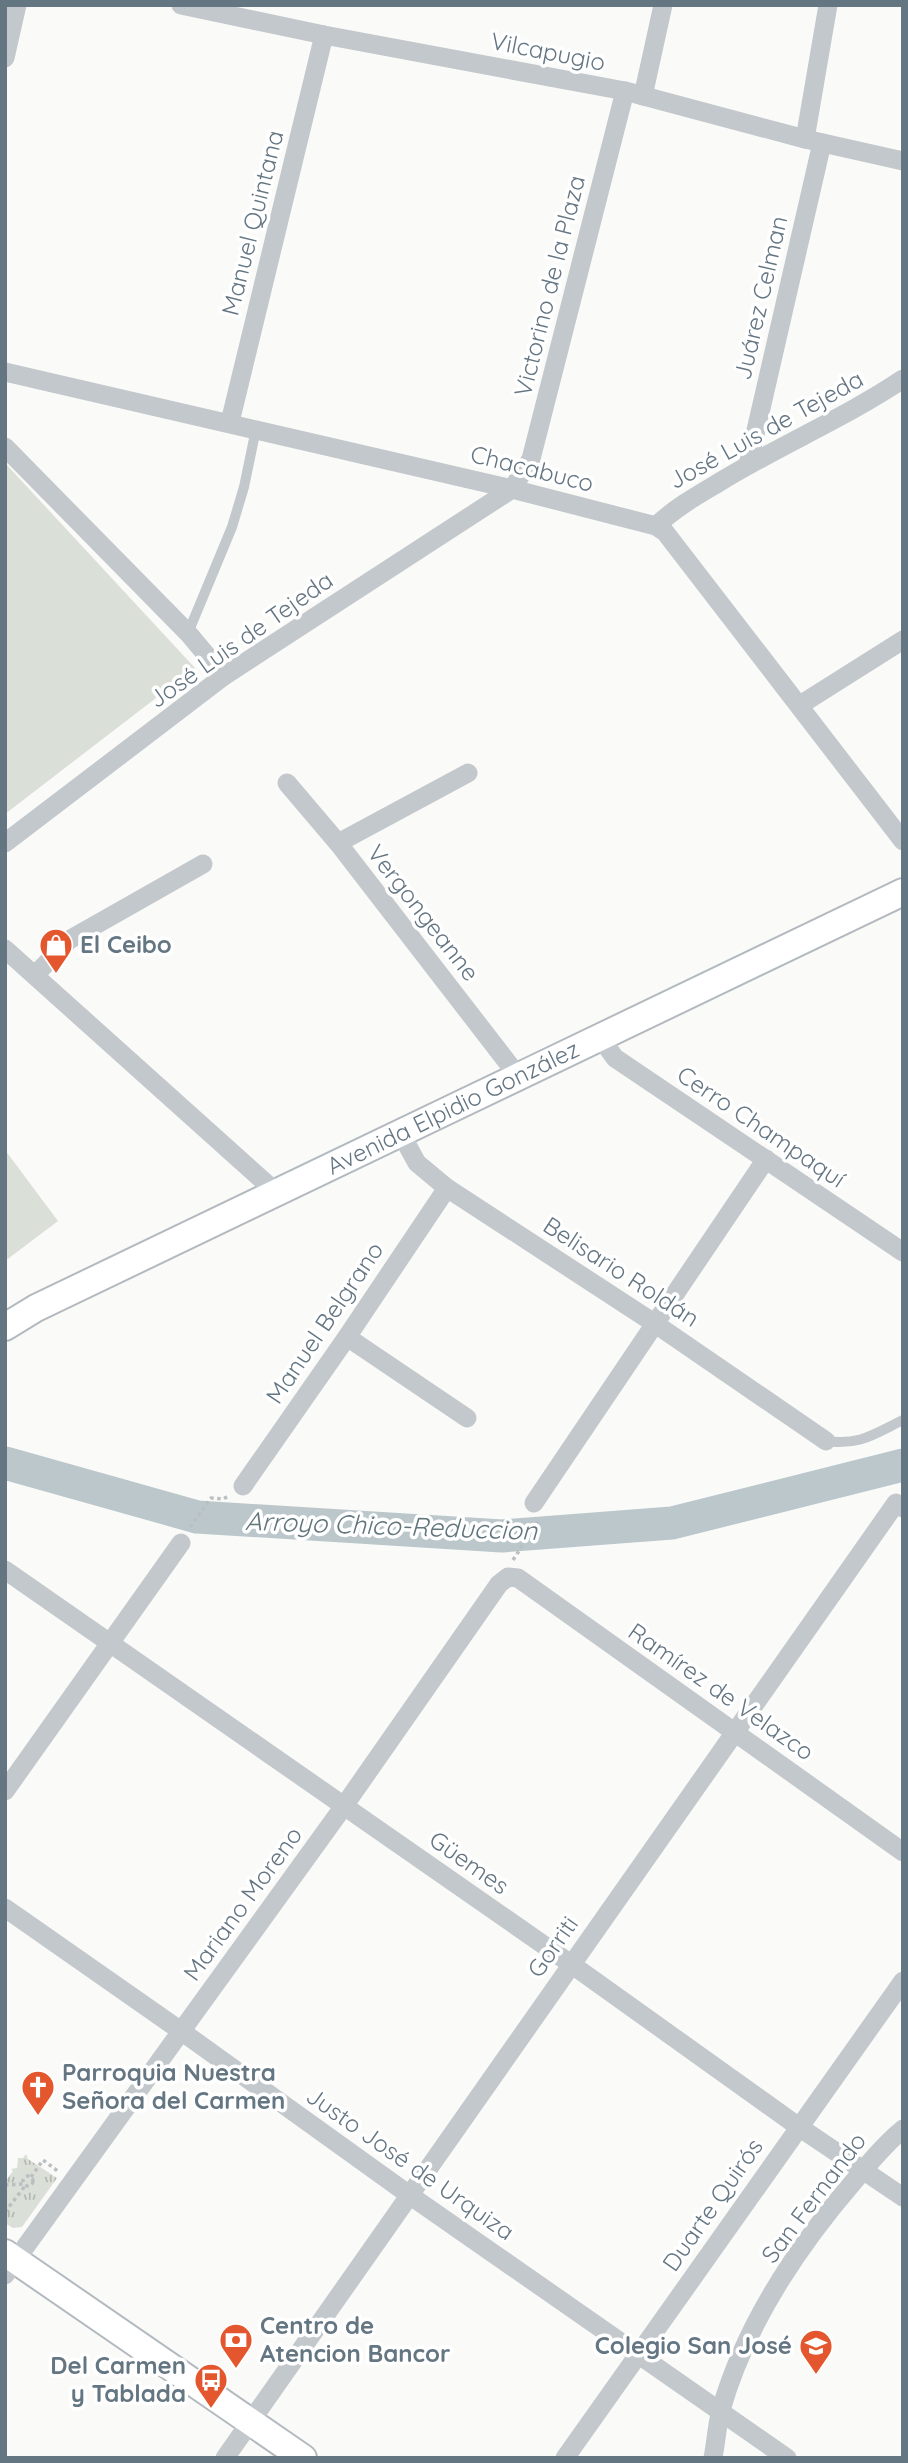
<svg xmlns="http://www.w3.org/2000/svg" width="908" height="2463" font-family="Quicksand,sans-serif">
<defs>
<pattern id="grass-tufts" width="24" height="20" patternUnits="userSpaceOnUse" patternTransform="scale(1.75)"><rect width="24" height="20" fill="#dadfd7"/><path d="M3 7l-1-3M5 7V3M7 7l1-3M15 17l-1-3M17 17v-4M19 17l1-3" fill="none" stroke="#b4b9b4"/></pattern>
</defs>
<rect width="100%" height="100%" fill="#fafaf8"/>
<polygon fill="url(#grass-tufts)" points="26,2154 28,2159 57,2178 22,2227 13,2228 5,2223 5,2182 13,2171 11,2169 17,2168 18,2158 23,2158"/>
<g fill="#dadfd7">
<polygon points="5,463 195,668 5,814"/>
<polygon points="5,1150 58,1221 5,1261"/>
</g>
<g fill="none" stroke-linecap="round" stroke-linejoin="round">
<polyline stroke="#bbc7cb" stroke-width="33" points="5,1463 197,1517 502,1536 672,1523 903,1465"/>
<defs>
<g id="secondary">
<path id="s1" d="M5,1327L36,1308C326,1171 613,1029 903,892"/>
<polyline points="5,2253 303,2458"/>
</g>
</defs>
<use href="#secondary" stroke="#b3babf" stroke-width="30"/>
<g stroke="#bbbfc2" stroke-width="3.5" stroke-dasharray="3.5 3.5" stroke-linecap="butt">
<polyline points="190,1527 211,1498 223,1499 230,1495"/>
<polyline points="513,1560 537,1523 536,1519"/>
<circle cx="28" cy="2181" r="5"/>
<polyline points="31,2177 43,2160 59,2172"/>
<polyline points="5,2185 23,2184"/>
<polyline points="5,2212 25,2186"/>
</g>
<g stroke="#c3c8cc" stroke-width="10">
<polyline points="188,633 232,527 244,487 256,429"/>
<path d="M826,1441C859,1446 874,1434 903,1420"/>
</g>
<g stroke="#c3c8cc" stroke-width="19">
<polyline points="181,5 324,35 625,91 805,139 903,161"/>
<polyline points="5,58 17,5"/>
<polyline points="643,96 663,5"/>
<polyline points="805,139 828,5"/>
<polyline points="5,372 512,489 656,526 665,532 903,841"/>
<polyline points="230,422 324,35"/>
<polyline points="5,447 188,633 224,676"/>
<polyline points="748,465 822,143"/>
<path d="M656,526C675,508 696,496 718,483C778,446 845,418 903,379"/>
<polyline points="800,705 903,640"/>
<polyline points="287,783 338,843 518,1076"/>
<polyline points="5,843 224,676 512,489 531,459 625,91"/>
<polyline points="338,843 468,773"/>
<polyline points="5,949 278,1194"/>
<polyline points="35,975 69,940 203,864"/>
<polyline points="599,1036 615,1058 903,1252"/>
<polyline points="401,1134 417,1163 447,1188 654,1323 826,1441"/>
<polyline points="347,1337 467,1418"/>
<polyline points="243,1486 347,1337 447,1188"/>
<polyline points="534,1503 766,1159"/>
<polyline points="5,1570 571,1964 799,2127 903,2197"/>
<polyline points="5,1791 181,1543"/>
<polyline points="5,1908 181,2031 408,2194 787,2458"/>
<polyline points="5,2275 344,1806 499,1584 508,1577 518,1578 903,1852"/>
<polyline points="225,2458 896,1503 903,1508"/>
<polyline points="565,2458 903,1981"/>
<path d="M713,2458C716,2442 717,2425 721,2410C745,2325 798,2246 855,2180C870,2162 885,2144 903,2129"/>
</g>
<use href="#secondary" stroke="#fff" stroke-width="26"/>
</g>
<defs>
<symbol id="shop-pin" viewBox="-11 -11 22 30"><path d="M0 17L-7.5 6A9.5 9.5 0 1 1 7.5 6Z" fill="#e4572e" stroke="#fff"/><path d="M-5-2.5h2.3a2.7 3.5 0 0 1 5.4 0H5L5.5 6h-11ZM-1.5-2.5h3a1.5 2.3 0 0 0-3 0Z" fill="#fff"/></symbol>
<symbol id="church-pin" viewBox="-11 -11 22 30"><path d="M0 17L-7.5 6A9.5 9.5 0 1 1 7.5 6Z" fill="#e4572e" stroke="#fff"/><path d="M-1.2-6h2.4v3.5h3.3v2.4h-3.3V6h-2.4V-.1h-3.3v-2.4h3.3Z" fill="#fff"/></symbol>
<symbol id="bank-pin" viewBox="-11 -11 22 30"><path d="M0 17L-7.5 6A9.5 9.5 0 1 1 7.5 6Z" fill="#e4572e" stroke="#fff"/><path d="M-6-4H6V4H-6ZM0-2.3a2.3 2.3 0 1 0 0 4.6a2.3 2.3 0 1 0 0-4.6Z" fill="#fff"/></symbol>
<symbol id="school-pin" viewBox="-11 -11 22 30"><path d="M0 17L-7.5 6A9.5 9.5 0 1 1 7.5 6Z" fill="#e4572e" stroke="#fff"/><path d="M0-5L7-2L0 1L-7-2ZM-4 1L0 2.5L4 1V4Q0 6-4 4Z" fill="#fff"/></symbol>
<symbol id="bus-pin" viewBox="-11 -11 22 30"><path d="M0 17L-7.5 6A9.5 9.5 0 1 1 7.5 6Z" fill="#e4572e" stroke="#fff"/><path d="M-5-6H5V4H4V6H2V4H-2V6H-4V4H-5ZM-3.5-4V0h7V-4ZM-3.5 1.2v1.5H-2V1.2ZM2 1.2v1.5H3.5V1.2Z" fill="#fff"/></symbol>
</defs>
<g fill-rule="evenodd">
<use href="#shop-pin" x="37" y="926" width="38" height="52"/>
<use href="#church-pin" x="19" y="2068" width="38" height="52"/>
<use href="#bank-pin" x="217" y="2321" width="38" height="52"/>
<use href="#school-pin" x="797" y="2327" width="38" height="52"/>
<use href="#bus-pin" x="192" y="2361" width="38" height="52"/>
</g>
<g text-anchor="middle" stroke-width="7" stroke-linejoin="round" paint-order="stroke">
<g font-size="24" fill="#657683" stroke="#fff">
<text transform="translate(548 52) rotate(11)" y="8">Vilcapugio</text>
<text transform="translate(253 223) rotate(-76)" y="8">Manuel Quintana</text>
<text transform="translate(550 286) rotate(-76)" y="8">Victorino de la Plaza</text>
<text transform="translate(761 298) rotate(-77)" y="8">Juárez Celman</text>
<text transform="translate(766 430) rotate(-29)" y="8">José Luis de Tejeda</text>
<text transform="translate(532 469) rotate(14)" y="8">Chacabuco</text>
<text transform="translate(241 640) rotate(-35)" y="8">José Luis de Tejeda</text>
<text transform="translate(423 913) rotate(52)" y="8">Vergongeanne</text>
<text dy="8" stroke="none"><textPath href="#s1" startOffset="499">Avenida Elpidio González</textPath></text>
<text transform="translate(761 1127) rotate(34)" y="8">Cerro Champaquí</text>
<text transform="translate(621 1272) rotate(33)" y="8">Belisario Roldán</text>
<text transform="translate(325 1323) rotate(-56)" y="8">Manuel Belgrano</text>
<text transform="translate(721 1692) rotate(35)" y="8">Ramírez de Velazco</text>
<text transform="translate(469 1863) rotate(35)" y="8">Güemes</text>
<text transform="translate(243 1904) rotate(-54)" y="8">Mariano Moreno</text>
<text transform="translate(553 1947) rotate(-55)" y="8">Gorriti</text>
<text transform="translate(410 2164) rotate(35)" y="8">Justo José de Urquiza</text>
<text transform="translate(814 2198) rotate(-53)" y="8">San Fernando</text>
<text transform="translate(713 2205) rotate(-55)" y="8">Duarte Quirós</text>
</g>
<g font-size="24" font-weight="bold" fill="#657683" stroke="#fff" text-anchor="start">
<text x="80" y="953">El Ceibo</text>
<text x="62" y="2081">Parroquia Nuestra<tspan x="62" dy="28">Señora del Carmen</tspan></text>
<text x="260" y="2334">Centro de<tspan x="260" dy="28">Atencion Bancor</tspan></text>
<text x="792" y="2354" text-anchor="end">Colegio San José</text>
<text x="186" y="2374" text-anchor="end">Del Carmen<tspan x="186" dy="28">y Tablada</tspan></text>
</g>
<g font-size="26" font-style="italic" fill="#60757c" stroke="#fff">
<text transform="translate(391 1526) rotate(2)" y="9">Arroyo Chico-Reduccion</text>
</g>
</g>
<rect width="908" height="2463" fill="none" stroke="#657683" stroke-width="14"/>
</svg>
